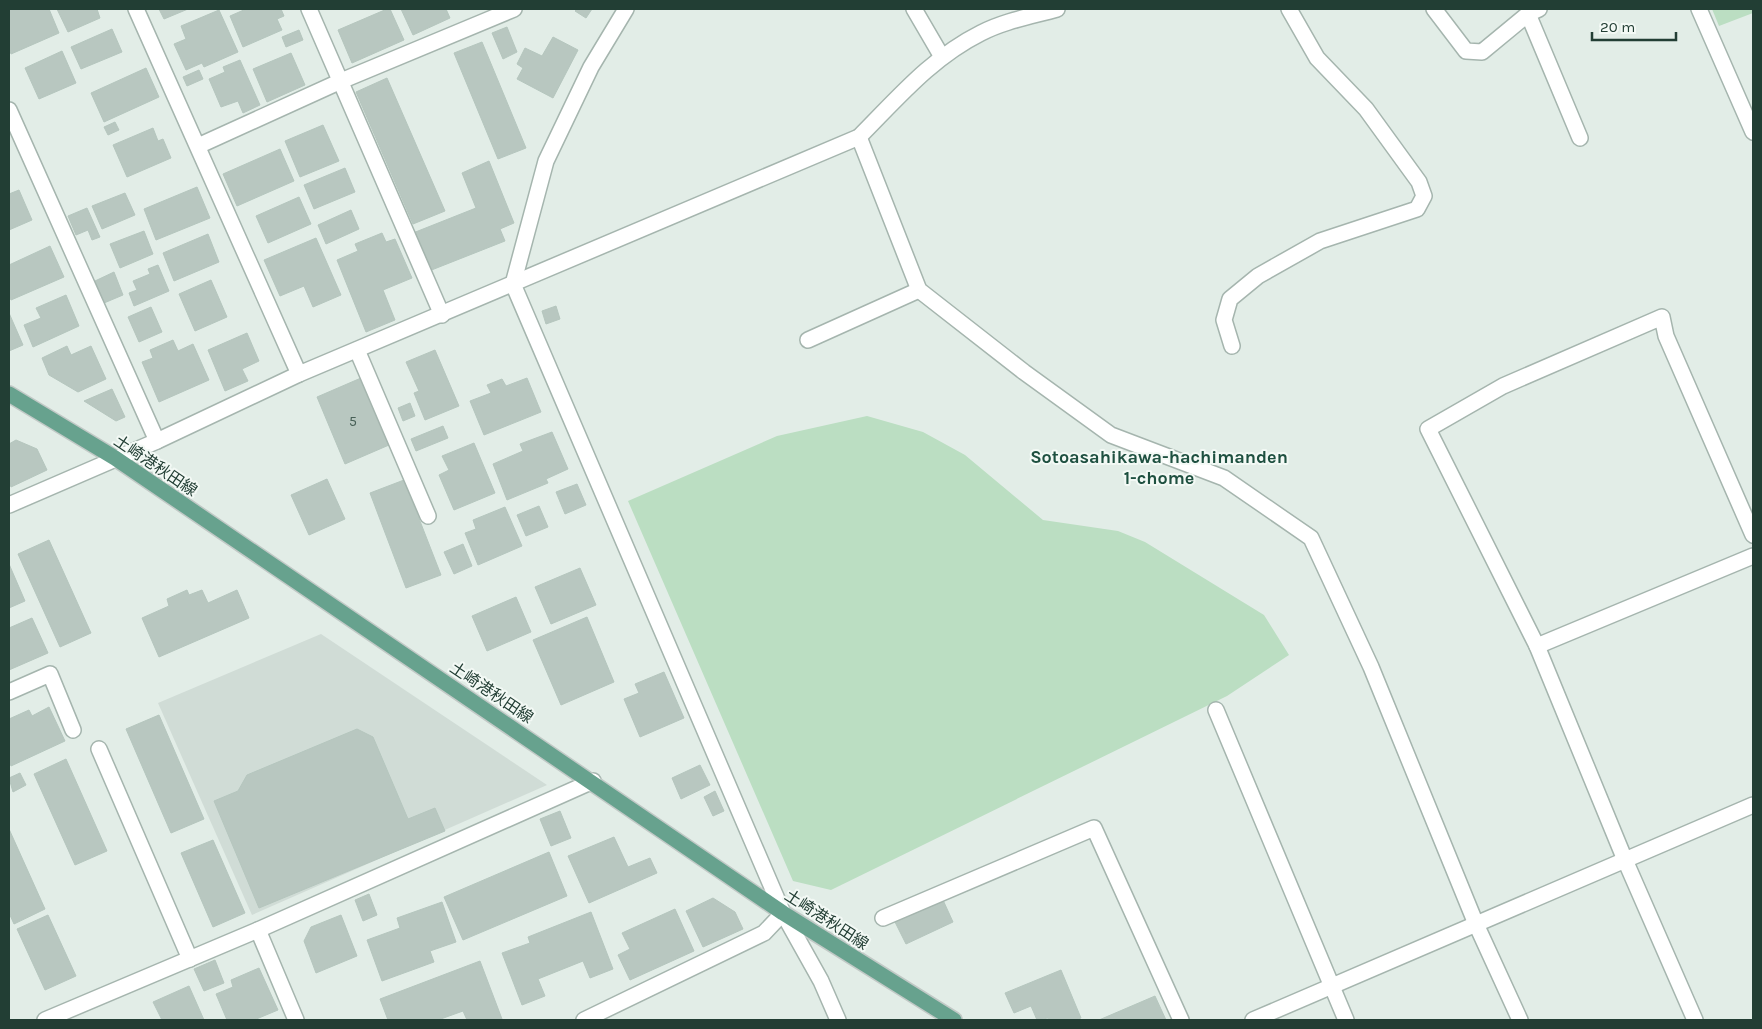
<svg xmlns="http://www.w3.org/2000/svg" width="1762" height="1029" font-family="Karla,'Noto Sans JP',sans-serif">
<rect width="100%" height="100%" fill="#e2ede7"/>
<polygon fill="#d0dcd6" points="321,634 547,785 252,915 158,703"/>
<g fill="#bbdec2">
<polygon points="1712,9 1753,9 1753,13 1719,26"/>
<polygon points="867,416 923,432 965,455 1043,520 1118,531 1145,542 1264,615 1289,655 1227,696 831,890 793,881 628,501 777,436"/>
</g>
<g fill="#b8c7c0" stroke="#b5c6be">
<polygon points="9,9 49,9 59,33 11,54 9,48"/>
<polygon points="57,9 97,9 100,18 68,32"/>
<polygon points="159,9 188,9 164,19"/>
<polygon points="246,9 281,9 284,16 277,19 282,30 243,47 230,16"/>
<polygon points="387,9 390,9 404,40 352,63 338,30"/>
<polygon points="401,9 446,9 450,18 413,35"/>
<polygon points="577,9 592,9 586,18 575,11"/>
<polygon points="219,10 238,52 204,67 202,63 186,70 174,44 186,39 181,26"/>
<polygon points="507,27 517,52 503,59 492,33"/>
<polygon points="112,29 122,52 81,69 71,47"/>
<polygon points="299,30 303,40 286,47 282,37"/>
<polygon points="553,37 578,50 553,98 517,79 523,68 517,64 525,48 542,56"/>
<polygon points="482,42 526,148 498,159 454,53"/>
<polygon points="62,51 76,83 39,99 25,68"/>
<polygon points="291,53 305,85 267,102 253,69"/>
<polygon points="240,60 260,105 243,113 238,101 221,107 209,79 225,72 223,67"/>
<polygon points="146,68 159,97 104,122 91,93"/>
<polygon points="199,70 203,79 187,86 183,77"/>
<polygon points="387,78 445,211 413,224 356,92"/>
<polygon points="115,122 119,130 108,135 104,127"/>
<polygon points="323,125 339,161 300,177 285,141"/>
<polygon points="153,128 158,141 163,139 171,158 127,177 113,145"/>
<polygon points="280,149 294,181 237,206 223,174"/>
<polygon points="489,161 514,223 500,229 505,241 429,271 413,233 476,208 462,173"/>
<polygon points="345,168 355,192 314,209 304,185"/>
<polygon points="197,187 210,218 156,240 144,209"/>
<polygon points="19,190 32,220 9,230 9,194"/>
<polygon points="125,193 135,215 102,229 92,206"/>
<polygon points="299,197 311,224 268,243 256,216"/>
<polygon points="87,208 100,237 92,240 88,230 76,235 68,216"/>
<polygon points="351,210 359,229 326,244 318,225"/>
<polygon points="144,231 153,254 120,268 110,244"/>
<polygon points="382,233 386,242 395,239 412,278 383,290 395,320 366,332 337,260 358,251 355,244"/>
<polygon points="208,234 219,262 174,281 163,253"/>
<polygon points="316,238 341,295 313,307 304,286 280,296 264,260"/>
<polygon points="50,246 64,277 11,300 9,296 9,265"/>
<polygon points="158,265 169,291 134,306 129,293 137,290 133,281 150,274 148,269"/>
<polygon points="114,272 123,295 104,303 95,281"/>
<polygon points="211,280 227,317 195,331 179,294"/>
<polygon points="66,295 79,326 33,347 24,325 41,318 36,308"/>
<polygon points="556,306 560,319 546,324 542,311"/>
<polygon points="151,307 162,332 139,342 128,317"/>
<polygon points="9,313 23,345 9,351"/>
<polygon points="247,333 259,361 242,369 248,381 225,391 208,350"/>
<polygon points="173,340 178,351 193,344 209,380 159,402 142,362 153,358 150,350"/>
<polygon points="67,346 71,355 91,346 106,379 78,392 49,375 42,358"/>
<polygon points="435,350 459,406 425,420 414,393 419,391 406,362"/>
<polygon points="361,378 389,445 345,464 317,397"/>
<polygon points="527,378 541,412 484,435 470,401 491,393 487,385 502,379 506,386"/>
<polygon points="112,389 125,417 116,421 84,401"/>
<polygon points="410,403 415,416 403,421 398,408"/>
<polygon points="443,426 448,438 416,451 411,439"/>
<polygon points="552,432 568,469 546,479 548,483 507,500 493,464 523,451 520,444"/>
<polygon points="16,440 37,449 47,470 11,487 9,482 9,444"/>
<polygon points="474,443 495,493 454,510 439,475 449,470 442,456"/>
<polygon points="327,479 345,519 309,535 291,495"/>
<polygon points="404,480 441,575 406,588 370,493"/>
<polygon points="577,484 586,505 565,514 556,492"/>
<polygon points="539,506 548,527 526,536 517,515"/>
<polygon points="505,507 522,546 478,565 465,533 476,529 473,520"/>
<polygon points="49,540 91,633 60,647 18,554"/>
<polygon points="463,544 472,566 454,574 444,552"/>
<polygon points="9,564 25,601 9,608"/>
<polygon points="580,568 596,605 551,624 535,587"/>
<polygon points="187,590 189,595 202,590 208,603 237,590 249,618 159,657 142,618 169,606 167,599"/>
<polygon points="516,597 531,632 487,651 472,616"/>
<polygon points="587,617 614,682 561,705 533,640"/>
<polygon points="32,618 48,653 9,670 9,628"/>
<polygon points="664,672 684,718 640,737 624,699 639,693 635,684"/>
<polygon points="49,707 65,741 11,766 9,761 9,719 29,710 32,716"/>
<polygon points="159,715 204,819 171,833 126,729"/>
<polygon points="357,729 373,737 408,819 435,808 445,831 259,908 214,801 238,791 247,775"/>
<polygon points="66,759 107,851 75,865 34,774"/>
<polygon points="700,765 710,785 681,799 672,778"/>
<polygon points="20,773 26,785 13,792 9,778"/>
<polygon points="715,791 724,811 713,816 704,797"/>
<polygon points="560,811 571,838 551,846 540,819"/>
<polygon points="9,829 45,909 14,924 9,913"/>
<polygon points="614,837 628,867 650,858 657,873 589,903 568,856"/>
<polygon points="213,840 245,913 213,927 181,853"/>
<polygon points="549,852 567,896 463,940 444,897"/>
<polygon points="369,894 377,915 363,921 355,900"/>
<polygon points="713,898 735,912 743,929 703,947 686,911"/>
<polygon points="943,900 953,922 906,944 895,922"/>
<polygon points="442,902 456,942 430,951 434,962 382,981 367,940 400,928 397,918"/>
<polygon points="675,909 694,951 630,980 618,955 630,949 622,933"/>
<polygon points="591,912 613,969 590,978 583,961 538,979 545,996 522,1005 502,953 530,943 528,937"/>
<polygon points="48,915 76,976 45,990 17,929"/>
<polygon points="341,915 357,956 316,973 304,941 311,927"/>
<polygon points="215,960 224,983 204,991 194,969"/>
<polygon points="480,961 502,1019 467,1020 463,1011 438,1020 388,1020 380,999"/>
<polygon points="259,968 278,1010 254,1020 227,1020 216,994 233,987 231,980"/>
<polygon points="1061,970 1081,1018 1075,1020 1049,1020 1048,1018 1037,1020 1031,1006 1014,1013 1005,993"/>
<polygon points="189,986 204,1020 162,1020 153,1002"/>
<polygon points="1155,996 1166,1020 1099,1020"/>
</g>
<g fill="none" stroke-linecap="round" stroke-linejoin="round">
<defs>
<g id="minor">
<polyline points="136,9 299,374"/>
<polyline points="309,9 442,315"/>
<polyline points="626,9 591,67 546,161 513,284 783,913 821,981 838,1020"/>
<polyline points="914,9 942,57"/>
<polyline points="1434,9 1466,51 1482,52 1528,14"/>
<polyline points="1539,9 1528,14 1580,138"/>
<polyline points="1699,9 1753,132"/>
<polyline points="9,110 157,441"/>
<polyline points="859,137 919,290 1024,372 1111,435 1224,478 1311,538 1371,667 1476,924 1520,1020"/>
<polyline points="198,146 341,81 514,9"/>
<polyline points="808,340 919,290"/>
<polyline points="1232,346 1224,320 1230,299 1258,276 1320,241 1417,209 1424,196 1419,182 1366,109 1317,58 1289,9"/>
<polyline points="357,350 428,516"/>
<path d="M9,505L157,441L299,374L859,137C897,99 931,58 981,33C1004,21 1032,16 1057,9"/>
<polyline points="1537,646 1753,556"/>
<polyline points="9,692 50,674 73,730"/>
<polyline points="1216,710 1346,1020"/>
<polyline points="99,749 190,959"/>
<polyline points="883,918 1094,828 1181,1020"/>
<polyline points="258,930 296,1020"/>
<polyline points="45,1020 258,930 593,781"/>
<polyline points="584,1020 764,933 783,913"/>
<polyline points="1253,1020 1753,805"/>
<polyline points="1695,1020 1625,860 1537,646 1428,429 1503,386 1662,317 1666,336 1753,535"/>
</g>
<polyline id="major" points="9,394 115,458 783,913 954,1020"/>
</defs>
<use href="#minor" stroke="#a5b5ae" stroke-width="18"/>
<use href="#major" stroke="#c1c9c6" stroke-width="18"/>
<use href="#minor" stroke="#fff" stroke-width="15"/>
<use href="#major" stroke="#67a28e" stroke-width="15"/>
</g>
<g text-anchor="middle" stroke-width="4" stroke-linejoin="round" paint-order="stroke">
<g font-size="14" fill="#486057">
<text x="353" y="426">5</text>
</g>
<g font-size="16" fill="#223e34" stroke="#f3f9f5">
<text transform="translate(156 465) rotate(34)" y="6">土崎港秋田線</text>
<text transform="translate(492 692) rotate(34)" y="6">土崎港秋田線</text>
<text transform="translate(827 919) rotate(33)" y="6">土崎港秋田線</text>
</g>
<g font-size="18" font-weight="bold" fill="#1e5040" stroke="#f3f9f5">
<text x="1159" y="463">Sotoasahikawa-hachimanden<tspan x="1159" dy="21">1-chome</tspan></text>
</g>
</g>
<rect width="1762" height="1029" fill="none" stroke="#223e34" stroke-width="20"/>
<path d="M1592 32v8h84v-8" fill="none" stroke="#223e34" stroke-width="2.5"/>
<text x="1600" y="32" font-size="15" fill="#223e34" stroke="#f3f9f5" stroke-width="4" paint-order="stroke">20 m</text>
</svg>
